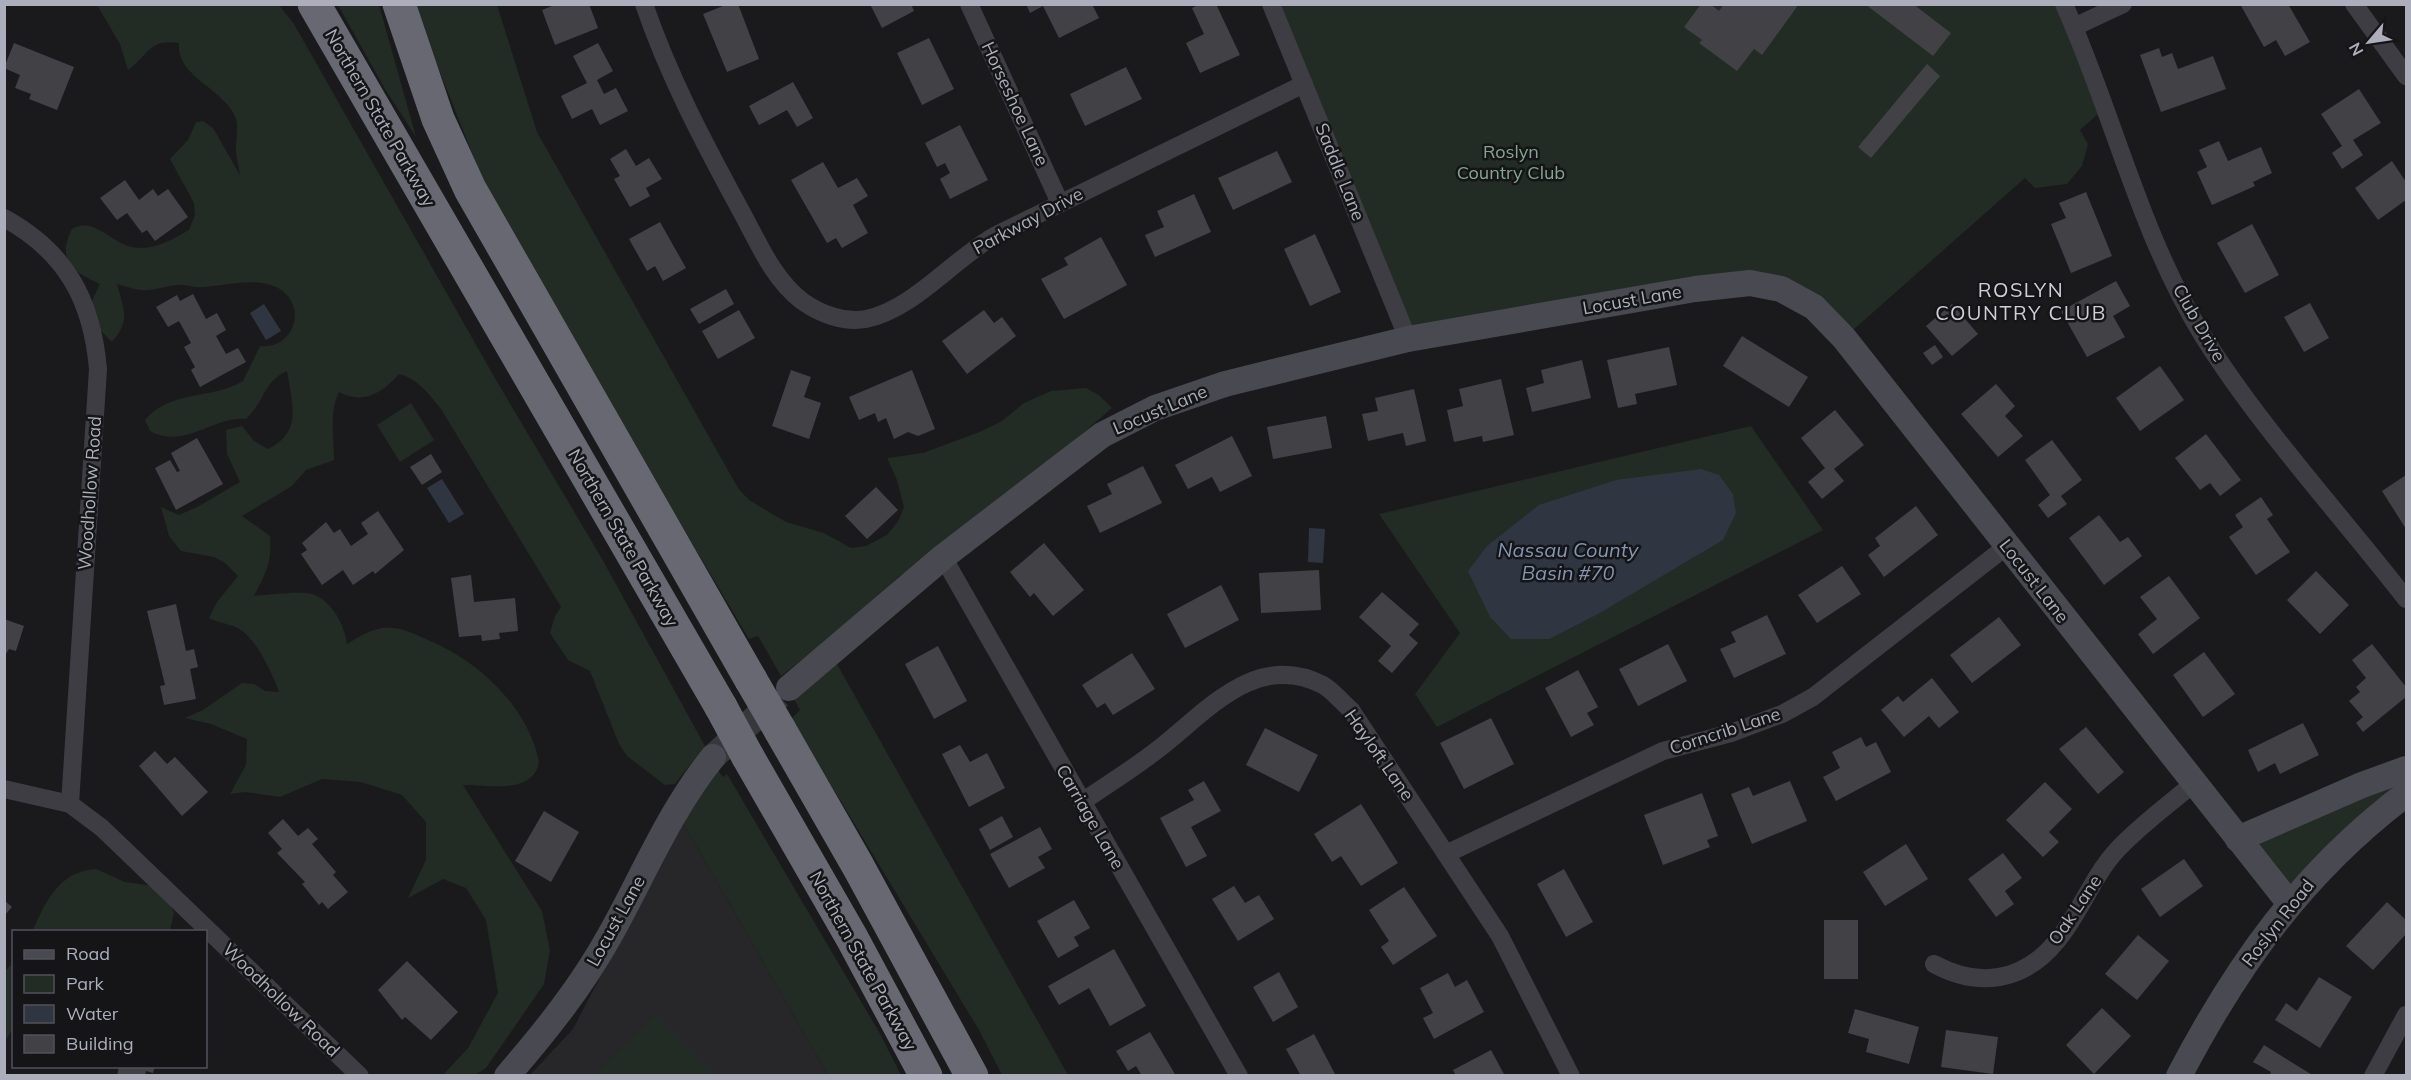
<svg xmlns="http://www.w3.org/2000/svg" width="2411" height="1080" font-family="Mulish,sans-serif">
<rect width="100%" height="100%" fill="#1a1a1c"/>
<polygon fill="#272629" points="682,821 828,1075 529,1076 573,1029"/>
<g fill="#222b24">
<path d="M97,5H279L294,24L496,380L601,557L705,746L675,784L665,785L627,756L619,744L590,671L568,660L550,633L555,616L561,607L441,409C429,394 418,379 399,374C383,393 363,405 339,392C329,413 334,437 334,460L306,470L292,486L242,516L270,536C272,564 266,572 254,596C268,595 304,590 315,595C333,603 345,626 347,644C362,635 375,626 393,628C406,629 416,635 428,640C474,659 521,700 536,750C538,758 541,763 536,771C523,794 483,784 463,785L542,911L550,950L544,984L486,1068L475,1075H443L468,1048L498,993L486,920L466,888L443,879L408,898L426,860V822L402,795L361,782L322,779L280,797L245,792L230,794L246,765L247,739L211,724L185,718L203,710L242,683L254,684L265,691L279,692C272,673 258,642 241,630C233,624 218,623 209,618L217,602L238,576L225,563L214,557L181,551L169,536L161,507L179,515L199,506L240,482L227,454L226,430L242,426L254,441L268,449C303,432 292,403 287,371C264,381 265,401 246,419C212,416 186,450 150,431L145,420C171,389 212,400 243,381L260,346C295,350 308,304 278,288C252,275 222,288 195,287C189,286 183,284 177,285C167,286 158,289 149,290C139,291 127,287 117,284C124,311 131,319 112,342L100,330L90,305L100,284C73,272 56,260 72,229C94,216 112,244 132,247C153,251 171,240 189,230L195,215L194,203L170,159L188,140L196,122L203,121L213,128L240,175C239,168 237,160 236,152C235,142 239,129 236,119C225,88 176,78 179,43C148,39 150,54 128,70L120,44Z"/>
<polygon points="338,5 379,5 416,137 385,89"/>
<polygon points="417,5 497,5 537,132 738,488 749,500 786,522 824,533 851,548 866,546 887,535 899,520 904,507 897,480 887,458 923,453 982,431 1002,421 1024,403 1051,391 1086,388 1099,395 1112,408 1040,470 997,499 965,531 900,576 825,642 781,676 758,636 749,639 495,211 422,27"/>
<polygon points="1273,5 2064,5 2105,108 2080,130 2088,144 2082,166 2067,184 2035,188 2025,178 1844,338 1781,289 1408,339"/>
<polygon points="411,403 434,440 400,462 377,425"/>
<polygon points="1751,426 1823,530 1437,727 1415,694 1460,633 1379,514"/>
<polygon points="837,664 1068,1075 1002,1075 979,1030 791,719 800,710 794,699"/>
<polygon points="2406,769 2406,795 2290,904 2238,839"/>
<polygon points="718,770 723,777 727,774 879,1032 901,1075 828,1075 682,821"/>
<path d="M96,869L125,882L154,886L165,896L174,912L170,931L32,932C46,901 59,871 96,869Z"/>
<polygon points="13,963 13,1028 5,1042 5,971"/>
<polygon points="655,1017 713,1075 595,1075"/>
</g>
<g fill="#303641">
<polygon points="264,304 281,331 266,340 250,313"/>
<polygon points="1701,469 1719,475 1733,494 1736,513 1723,540 1598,614 1549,639 1511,639 1490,617 1468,571 1487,546 1539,505 1616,480"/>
<polygon points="442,479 464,514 449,523 427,488"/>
<polygon points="1309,528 1325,529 1323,563 1308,562"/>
</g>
<g fill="#424246">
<polygon points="557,4 589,4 598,28 555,45 542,10"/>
<polygon points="728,4 738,4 759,59 727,72 703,14"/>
<polygon points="870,4 911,4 914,11 882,28"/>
<polygon points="1026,4 1092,4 1099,18 1059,38 1043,6 1030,13"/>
<polygon points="1200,4 1216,4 1240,55 1200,73 1186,43 1204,34 1192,8"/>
<polygon points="1701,4 1710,4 1719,11 1724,4 1799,4 1762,55 1754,49 1737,71 1699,43 1702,40 1684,27"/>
<polygon points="1865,4 1913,4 1951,33 1933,56"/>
<polygon points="2240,4 2288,4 2310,42 2285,56 2276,40 2264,47"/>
<polygon points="929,38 954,89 922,105 897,53"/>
<polygon points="14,43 74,67 57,110 29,99 31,94 15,88 20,75 4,68"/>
<polygon points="598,43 613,71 597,80 604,94 616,88 628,111 600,125 592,109 572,119 561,96 587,83 573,56"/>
<polygon points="2159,48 2162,57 2172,53 2178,69 2213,56 2226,89 2161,112 2140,55"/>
<polygon points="1927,64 1940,76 1871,158 1858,147"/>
<polygon points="1126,67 1142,99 1085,126 1070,94"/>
<polygon points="793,82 813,118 797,127 787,110 759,125 749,106"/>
<polygon points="2359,89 2381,123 2353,140 2363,155 2342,169 2332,153 2342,146 2321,114"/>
<polygon points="960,125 988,180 950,199 940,179 950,173 945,163 937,167 925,143"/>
<polygon points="2219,141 2228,161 2261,147 2272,173 2253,182 2255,186 2212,205 2197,172 2207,167 2199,150"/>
<polygon points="626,149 636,166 649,158 662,179 646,188 650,196 630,207 614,179 620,176 610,159"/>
<polygon points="1277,151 1292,182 1233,210 1218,178"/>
<polygon points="2392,161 2406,182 2406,200 2378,220 2355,188"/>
<polygon points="823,162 838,188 857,178 868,196 853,205 868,233 842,248 836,238 827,243 791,180"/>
<polygon points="125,180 139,200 153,189 158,196 168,189 188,217 155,241 147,230 142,233 127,213 117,220 100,198"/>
<polygon points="2086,192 2112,256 2071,273 2051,224 2066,218 2059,203"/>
<polygon points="1194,194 1211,232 1155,257 1145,235 1164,227 1157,211"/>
<polygon points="660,222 686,268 663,281 655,266 647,271 629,239"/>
<polygon points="2252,224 2279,275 2245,293 2217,243"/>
<polygon points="1315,234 1341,292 1310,306 1284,249"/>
<polygon points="1101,237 1127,285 1064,319 1041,279 1068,265 1064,258"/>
<polygon points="2116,281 2130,306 2113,316 2125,337 2087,357 2061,311"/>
<polygon points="726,289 734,304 699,324 690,309"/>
<polygon points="193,294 206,319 217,313 226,330 216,336 226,354 238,348 246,362 200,387 191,370 195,367 184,347 191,343 179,321 168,327 156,307 177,295 180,301"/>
<polygon points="2310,303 2329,338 2304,352 2284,317"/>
<polygon points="1952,304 1978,334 1952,356 1926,326"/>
<polygon points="739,310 755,338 718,359 702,331"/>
<polygon points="984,310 994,323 1002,317 1016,336 967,374 942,341"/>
<polygon points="1742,336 1808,377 1789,407 1723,366"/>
<polygon points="1935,345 1943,357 1932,365 1923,353"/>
<polygon points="1669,347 1677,385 1635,394 1637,404 1618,408 1607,360"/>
<polygon points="1582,360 1591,398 1532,412 1526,388 1544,383 1541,370"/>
<polygon points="2160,366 2184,400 2140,431 2116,398"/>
<polygon points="791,370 811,377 804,397 821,403 809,439 772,426"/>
<polygon points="912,370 935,429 918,436 908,432 894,439 886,418 878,422 875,413 859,420 849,397"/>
<polygon points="1501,379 1514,435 1483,442 1482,436 1454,442 1447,410 1463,406 1459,389"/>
<polygon points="1996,384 2015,406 2005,416 2023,436 1998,457 1961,414"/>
<polygon points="1414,389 1426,441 1406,446 1403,433 1368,441 1362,414 1378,411 1375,398"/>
<polygon points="1835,410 1864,445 1834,469 1844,481 1822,499 1808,482 1825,468 1801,438"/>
<polygon points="1326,416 1332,448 1273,459 1267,427"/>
<polygon points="2206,434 2241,480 2220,496 2210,483 2200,490 2175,458"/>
<polygon points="1232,436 1252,476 1220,492 1212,477 1188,489 1175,465"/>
<polygon points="197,438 223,484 176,510 155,468 170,460 177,472 180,471 171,453"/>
<polygon points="2052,440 2082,480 2061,496 2067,504 2048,518 2038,505 2050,495 2025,460"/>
<polygon points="431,454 442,472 422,485 410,467"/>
<polygon points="1143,466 1162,503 1100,533 1087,506 1112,494 1107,484"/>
<polygon points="2406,475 2406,529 2382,491"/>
<polygon points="876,487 898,510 867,539 845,516"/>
<polygon points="2261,497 2273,515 2267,519 2290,552 2256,575 2229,537 2243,527 2235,515"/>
<polygon points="1916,506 1938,535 1884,577 1868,555 1880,546 1875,538"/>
<polygon points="378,511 404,550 375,574 373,571 353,585 343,570 322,585 301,554 307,550 302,543 326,522 334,533 340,529 351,546 368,534 361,523"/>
<polygon points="2099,515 2120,542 2128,537 2142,556 2104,585 2069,538"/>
<polygon points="1044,543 1084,590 1053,616 1034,593 1030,597 1010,572"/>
<polygon points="1842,566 1861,594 1817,623 1798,595"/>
<polygon points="1319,570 1321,610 1261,613 1259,573"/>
<polygon points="2316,571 2349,605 2320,634 2287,600"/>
<polygon points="471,575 474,602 515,598 518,631 499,633 500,639 482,641 481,635 459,637 451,578"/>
<polygon points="2169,576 2200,618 2153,654 2138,634 2157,619 2140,597"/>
<polygon points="1221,585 1239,620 1185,648 1167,614"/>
<polygon points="1382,592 1419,624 1409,635 1418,643 1392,673 1378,661 1391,646 1359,617"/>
<polygon points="176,604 186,651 194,649 198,667 190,669 196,699 164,705 160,686 165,685 147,611"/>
<polygon points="1767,615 1786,654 1734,678 1720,649 1736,642 1731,632"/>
<polygon points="1999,617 2021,645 1972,683 1950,655"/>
<polygon points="4,619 24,626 16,651 9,649 4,657"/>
<polygon points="1668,644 1687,681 1638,706 1619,669"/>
<polygon points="2372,644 2406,687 2406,697 2363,732 2356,723 2363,717 2349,701 2360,692 2356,687 2366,678 2352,660"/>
<polygon points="938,646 967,701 934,719 905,664"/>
<polygon points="2204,652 2235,694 2203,717 2173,675"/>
<polygon points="1132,653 1155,689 1113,715 1105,703 1097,708 1082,685"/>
<polygon points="1578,670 1598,707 1587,713 1594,725 1571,737 1545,688"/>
<polygon points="1932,678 1959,712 1939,728 1929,716 1904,737 1881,710 1898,696 1903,702"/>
<polygon points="1491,718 1514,764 1464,789 1440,743"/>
<polygon points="2303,723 2319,755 2280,774 2275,763 2258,772 2248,750"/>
<polygon points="2086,727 2124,772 2098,794 2059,749"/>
<polygon points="1265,728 1318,755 1299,792 1246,765"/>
<polygon points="1861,737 1866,747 1876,742 1891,772 1836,801 1823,777 1840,768 1832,752"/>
<polygon points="960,745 970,762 987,753 1005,788 969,807 942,754"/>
<polygon points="155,751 167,764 175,757 208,792 182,816 139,766"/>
<polygon points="1204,781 1221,811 1191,827 1207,856 1186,867 1160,818 1194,800 1188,790"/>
<polygon points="1790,781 1807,821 1752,844 1731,794 1749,787 1753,796"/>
<polygon points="2045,782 2072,809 2049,832 2059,842 2043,857 2006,820"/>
<polygon points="1702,793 1718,836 1707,840 1710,847 1663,865 1644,815"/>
<polygon points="1361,804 1398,863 1361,886 1341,856 1332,862 1314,834"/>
<polygon points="544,811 579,832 551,882 515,861"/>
<polygon points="1002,816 1013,837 990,850 979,829"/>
<polygon points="283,819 298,836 308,828 318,839 312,844 336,872 333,875 348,892 328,909 322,902 319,905 302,884 305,882 277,853 282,849 268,833"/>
<polygon points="1040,827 1052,849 1038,857 1045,868 1009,888 990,854"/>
<polygon points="1906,844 1928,879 1885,906 1863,872"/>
<polygon points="2003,853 2022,878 2005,891 2014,904 1996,917 1968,879"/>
<polygon points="2184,859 2203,886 2160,917 2141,889"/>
<polygon points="1564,869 1593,922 1566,937 1537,884"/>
<polygon points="1234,886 1245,903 1259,895 1274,919 1238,941 1212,899"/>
<polygon points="1404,887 1437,936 1393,965 1381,947 1389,941 1369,910"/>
<polygon points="4,900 12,907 4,916"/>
<polygon points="1074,900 1090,928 1074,937 1079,946 1058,958 1037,921"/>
<polygon points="2387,902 2406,920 2406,934 2373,970 2346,946"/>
<rect x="1824" y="920" width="34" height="59"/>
<polygon points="2138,935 2169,961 2137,1000 2105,974"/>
<polygon points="1114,949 1146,1006 1110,1026 1089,988 1059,1005 1048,986"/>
<polygon points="407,961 458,1012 431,1040 405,1017 402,1020 378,990"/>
<polygon points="1279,972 1298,1007 1273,1022 1253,987"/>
<polygon points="1448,973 1455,987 1467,980 1484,1012 1434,1039 1423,1018 1433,1013 1420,988"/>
<polygon points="2319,977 2352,997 2320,1048 2275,1020 2286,1003 2297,1011"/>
<polygon points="2102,1008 2131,1036 2094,1074 2066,1045"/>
<polygon points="1855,1009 1919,1027 1909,1064 1866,1052 1869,1039 1848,1033"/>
<polygon points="1946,1030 1998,1037 1993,1074 1941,1067"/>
<polygon points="1150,1032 1176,1076 1142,1076 1136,1066 1128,1071 1116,1051"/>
<polygon points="1314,1034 1336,1076 1301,1076 1286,1049"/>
<polygon points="2264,1045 2314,1076 2269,1076 2271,1072 2253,1062"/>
<polygon points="1491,1050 1505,1076 1456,1076 1453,1070"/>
<polygon points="119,1066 155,1066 153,1073 146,1071 145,1076 117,1076"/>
</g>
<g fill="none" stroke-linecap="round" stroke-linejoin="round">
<polyline stroke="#37383c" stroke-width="26" stroke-dasharray="26 13" stroke-linecap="butt" points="713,757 779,696"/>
<g stroke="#3d3d43" stroke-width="18">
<path d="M644,4C669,77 704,143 741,211C758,242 773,279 802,301C820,314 844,323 866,319C914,309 953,259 996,235L1304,84"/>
<polyline points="969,4 1060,203"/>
<polyline points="1271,4 1408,339"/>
<path d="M2064,4C2113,113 2140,234 2203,336C2260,427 2340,514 2406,599"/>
<polyline points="2354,4 2406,76"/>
<polyline points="2074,27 2123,4"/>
<path d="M4,218C66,252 92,300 98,369L70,804"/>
<polyline points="943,557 1239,1076"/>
<polyline points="4,789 70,804 102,828 360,1076"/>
<path d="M1082,802C1108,784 1136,767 1161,747C1209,709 1257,651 1323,685C1333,691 1342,702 1351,710L1500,936L1571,1076"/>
<polyline points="1446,854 1663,751 1731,733 1782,714 1813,697 2007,546"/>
<path d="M1934,964C1978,988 2023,982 2056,942C2080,914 2092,877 2117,850C2139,826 2168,805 2193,784"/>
<polyline points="2373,1076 2406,1015"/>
</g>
<g stroke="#494951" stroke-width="26">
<polyline points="789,688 943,557 1102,435 1155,408 1225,384 1408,339 1695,289 1750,283 1781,289 1814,307 1844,338 2290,904"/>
<polyline points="2238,839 2362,785 2406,769"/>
<path d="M507,1076C545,1032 582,986 610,935C643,876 670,810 713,757"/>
<path d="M2179,1076C2238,963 2304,871 2406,794"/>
</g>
<g stroke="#676872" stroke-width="33">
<polyline points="314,4 721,707"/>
<polyline points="399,4 438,119 470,189 751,680"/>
<polyline points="780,730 858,866 972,1076"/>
<polyline points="748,757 852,938 926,1076"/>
</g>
<g stroke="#676872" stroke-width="33">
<polyline points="751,680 780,730"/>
<polyline points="721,707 748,757"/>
</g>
</g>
<g text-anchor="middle" stroke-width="5" stroke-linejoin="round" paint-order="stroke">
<g font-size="18" fill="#adaebc" stroke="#151517">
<text transform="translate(1015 104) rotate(65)" y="6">Horseshoe Lane</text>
<text transform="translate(380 118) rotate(60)" y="6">Northern State Parkway</text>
<text transform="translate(1340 172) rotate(68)" y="6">Saddle Lane</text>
<text transform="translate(1028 221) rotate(-28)" y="6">Parkway Drive</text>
<text transform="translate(1632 300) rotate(-10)" y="6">Locust Lane</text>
<text transform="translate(2199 323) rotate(60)" y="6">Club Drive</text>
<text transform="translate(1160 410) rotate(-23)" y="6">Locust Lane</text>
<text transform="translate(90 493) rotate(-86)" y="6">Woodhollow Road</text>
<text transform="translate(623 538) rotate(60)" y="6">Northern State Parkway</text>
<text transform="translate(2034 581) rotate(52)" y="6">Locust Lane</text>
<text transform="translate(1725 731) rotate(-18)" y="6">Corncrib Lane</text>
<text transform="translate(1379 755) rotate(55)" y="6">Hayloft Lane</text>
<text transform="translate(1090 817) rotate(60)" y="6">Carriage Lane</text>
<text transform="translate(2075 910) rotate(-56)" y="6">Oak Lane</text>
<text transform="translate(616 921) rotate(-61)" y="6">Locust Lane</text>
<text transform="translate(2278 923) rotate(-52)" y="6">Roslyn Road</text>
<text transform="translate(863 961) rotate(61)" y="6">Northern State Parkway</text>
<text transform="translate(281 1000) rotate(44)" y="6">Woodhollow Road</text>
</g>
<g font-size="18" fill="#84a68d" stroke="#151517">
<text x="1511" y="158">Roslyn<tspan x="1511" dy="21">Country Club</tspan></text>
</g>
<g font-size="20" letter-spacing="1.5" fill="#ceced8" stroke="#151517">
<text x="2021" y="297">ROSLYN<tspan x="2021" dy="23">COUNTRY CLUB</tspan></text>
</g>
<g font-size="20" font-style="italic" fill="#8495b6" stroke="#151517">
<text x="1568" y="557">Nassau County<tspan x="1568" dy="23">Basin #70</tspan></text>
</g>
</g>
<rect width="2411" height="1080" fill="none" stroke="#adaebc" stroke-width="12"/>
<rect x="12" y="930" width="195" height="138" fill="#151517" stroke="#525259" stroke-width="1.5"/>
<rect x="24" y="950" width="30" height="9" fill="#494951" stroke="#525259" stroke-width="1.5"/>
<text x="66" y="960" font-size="18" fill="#adaebc">Road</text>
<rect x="24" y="975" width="30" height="18" fill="#222b24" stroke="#525259" stroke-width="1.5"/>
<text x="66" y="990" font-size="18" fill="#adaebc">Park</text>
<rect x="24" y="1005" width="30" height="18" fill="#303641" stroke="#525259" stroke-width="1.5"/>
<text x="66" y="1020" font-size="18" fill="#adaebc">Water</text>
<rect x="24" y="1035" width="30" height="18" fill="#424246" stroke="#525259" stroke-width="1.5"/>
<text x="66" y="1050" font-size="18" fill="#adaebc">Building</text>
<g transform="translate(2369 42) rotate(241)" stroke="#151517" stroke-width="4.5" paint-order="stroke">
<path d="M0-4.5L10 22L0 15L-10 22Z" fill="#adaebc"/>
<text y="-9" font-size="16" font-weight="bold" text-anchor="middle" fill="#adaebc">N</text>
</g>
</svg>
